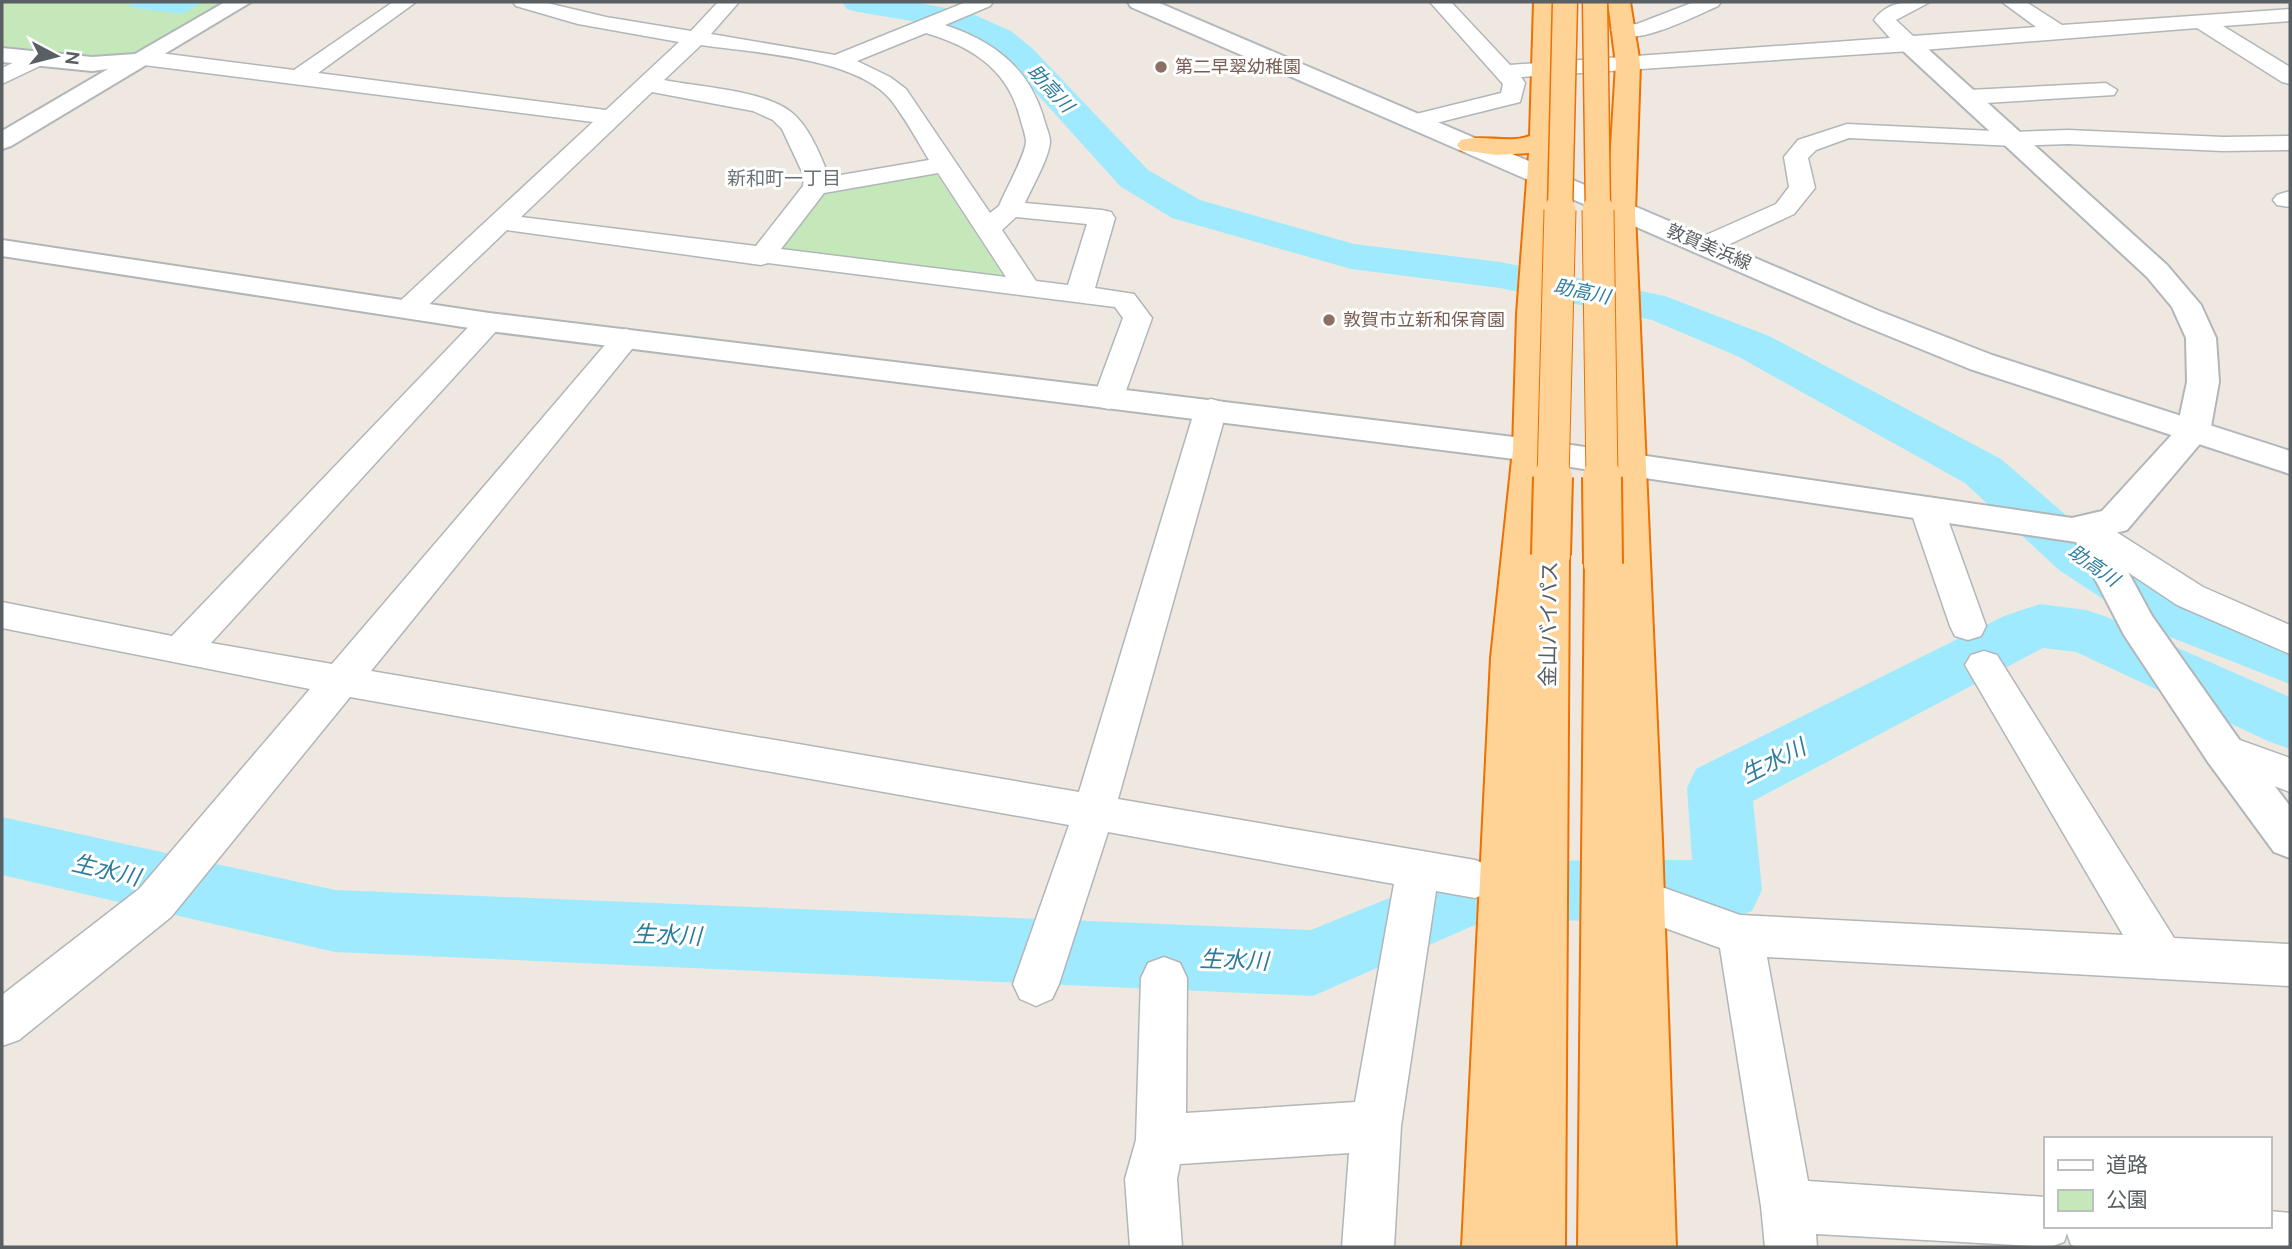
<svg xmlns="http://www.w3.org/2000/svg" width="2292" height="1249" font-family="Ubuntu,'Noto Sans JP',sans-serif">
<rect width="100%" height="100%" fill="#eee8e0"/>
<g fill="#c4e8ba">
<polygon points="2,2 229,2 143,52 126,55 80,58 2,49"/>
<polygon points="936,173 1002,274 992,279 793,254 781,245 825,191"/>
</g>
<polygon fill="#9feaff" points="137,2 204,2 182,14 127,7"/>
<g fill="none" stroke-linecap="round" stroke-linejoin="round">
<g fill="#9feaff" fill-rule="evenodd">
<polygon points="842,2 913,2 968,12 1011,31 1033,49 1148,170 1200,200 1354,244 1500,262 1665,296 1769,336 2001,459 2097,542 2187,598 2290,637 2290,684 2147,628 2059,570 1965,483 1737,356 1652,320 1500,288 1351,269 1172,218 1120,186 1009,63 987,45 947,27 858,12 847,9"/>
<polygon points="2040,604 2086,610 2107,617 2290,697 2290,749 2268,741 2076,652 2043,648 1753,801 1762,890 1752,911 1728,920 1484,921 1313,996 335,952 2,875 2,817 335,890 1311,930 1480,861 1692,860 1687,788 1696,769 2004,616"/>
</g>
<polyline stroke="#c9c6c1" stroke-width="47" stroke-dasharray="47 24" stroke-linecap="butt" points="1518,886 1630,902"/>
<defs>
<g id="minor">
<path d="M393,2H416L318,73L606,110L679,42L578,24L516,6L513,2H543L606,17L691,31L718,2H739L711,34L835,55L966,2H993L990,6L945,25C993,41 1028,67 1043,116C1045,124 1050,135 1050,142C1049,158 1032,187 1025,203L1102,210L1111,212L1115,218L1095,288L1134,294L1152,318L1123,399L1119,406L1108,409L1097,406L1093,399L1123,318L1115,307L768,263L761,265L507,230L418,315L408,318L398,315L394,309L398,303L593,122L144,65L133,58L144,51L294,70ZM926,33C970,46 1006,68 1019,114C1021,122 1025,132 1026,141C1026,154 1005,191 999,206L990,213L906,89L890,77L857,61ZM701,45C753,53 856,57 891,100C905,118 917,140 929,160L829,177C821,156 809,126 791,112C764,90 698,87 664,80ZM652,92L753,111L773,120L782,129L804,176L803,186L756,246L521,217ZM938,173L1006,277L781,249L824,193ZM1016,217L1087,224L1068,285L1036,281L1002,230Z"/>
<path d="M1430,2H1451L1510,65L1890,38L1874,20C1887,1 1909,1 1930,2L1896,20L1913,36L2036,27L2002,2H2026L2062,25L2290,9V21L2223,26L2290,67V84L2282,82L2197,28L1910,51L1521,77L1525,83L1520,102L1416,128L1408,126L1404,121L1408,116L1501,93L1503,84Z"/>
<path d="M1694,2H1721L1718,6C1697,15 1628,52 1611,30L1615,26L1637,24Z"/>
<polygon points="36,52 47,59 44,64 2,84 2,68"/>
<polygon points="2106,83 2117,90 2114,95 1969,104 1958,97 1969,90"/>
<polygon points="1847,124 2014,132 2068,130 2223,137 2290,136 2290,150 2223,151 2068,144 2014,146 1849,138 1816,150 1808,158 1815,188 1794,214 1715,251 1697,251 1693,245 1697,239 1776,204 1789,187 1784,157 1798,140"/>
<polygon points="2290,191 2290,207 2277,205 2273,200 2277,195"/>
<polygon points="489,313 499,316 503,322 499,328 211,643 332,664 616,332 626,329 636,332 641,338 636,344 371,671 1079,792 1195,409 1200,402 1211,399 1222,402 1227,409 1118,799 1475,860 1490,866 1497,879 1490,892 1475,898 1436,891 1401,1126 1394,1247 1342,1247 1349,1153 1180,1164 1177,1179 1182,1247 1130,1247 1125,1179 1136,1140 1141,978 1148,963 1164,957 1180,963 1187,978 1186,1113 1355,1102 1394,884 1108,832 1059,984 1052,999 1036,1006 1020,999 1013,984 1069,825 350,697 171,917 19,1040 2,1046 2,995 139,889 310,689 2,628 2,602 172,636 479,316"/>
<polygon points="1927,497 1939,501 1944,509 1986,626 1981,636 1968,640 1955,636 1950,626 1910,509 1915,501"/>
<polygon points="2087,517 2099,521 2203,587 2290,625 2290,654 2177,605 2075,537 2070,529 2075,521"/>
<polygon points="1984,651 1997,655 2174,938 2290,944 2290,986 1767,957 1808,1181 2045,1197 2045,1226 2269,1226 2269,1211 2290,1213 2290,1247 2078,1247 2071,1245 2067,1233 2064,1242 2050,1247 1816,1234 1817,1247 1765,1247 1761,1206 1720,948 1643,920 1637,906 1643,892 1659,886 1740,915 2123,935 1965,665 1971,655"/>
<polygon points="2223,734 2290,758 2290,792 2209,761 2203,750 2209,739"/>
</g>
<g id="tertiary">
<polygon points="225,2 251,2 11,146 2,149 2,131 108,69 92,71 2,62 2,48 92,57 135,54"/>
<polygon points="1910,38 1918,40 2167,265 2201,305 2216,338 2219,382 2210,432 2127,530 2108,535 2152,616 2238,738 2290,806 2290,858 2274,852 2208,762 2124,635 2076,542 1530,461 489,331 2,256 2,240 489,313 1530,439 2072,518 2102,511 2177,429 2187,382 2186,338 2172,307 2147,277 1902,50 1899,45 1902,40"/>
</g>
<polygon id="secondary" points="1128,2 1157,2 1879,311 1992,355 2290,451 2290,474 1970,369 1857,323 1131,7"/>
<g id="trunk">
<path d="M1534,2H1556L1557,93L1547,314V450L1539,545L1551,542L1564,546L1569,555L1565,1247H1462L1491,658L1513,450L1517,314L1529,153L1497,155L1461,150L1457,145L1461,140C1484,134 1507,144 1530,136Z"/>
<polygon points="1608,2 1630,2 1640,64 1635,212 1662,840 1676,1247 1578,1247 1585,564 1590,555 1603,551 1612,554 1607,212 1616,64"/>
</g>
</defs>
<use href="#minor" stroke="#b1b6b9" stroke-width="3"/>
<use href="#tertiary" stroke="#b1b6b9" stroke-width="4"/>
<use href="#secondary" stroke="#b2b8bd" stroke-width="4"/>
<use href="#trunk" stroke="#ee7000" stroke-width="4"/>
<use href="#minor" fill="#fff" fill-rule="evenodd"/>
<use href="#tertiary" fill="#fff" fill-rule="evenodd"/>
<use href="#secondary" fill="#fff" fill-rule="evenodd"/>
<use href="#trunk" fill="#ffd295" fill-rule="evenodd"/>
<defs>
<g id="trunk-bridge-far2">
<polyline points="1595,2 1598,212"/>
<polyline points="1560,212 1565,2"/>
</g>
<g id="trunk-bridge-far1">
<polyline points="1598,210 1602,479"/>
<polyline points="1553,479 1560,210"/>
</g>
<g id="trunk-bridge">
<polyline points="1602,477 1603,564"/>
<polyline points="1551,555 1553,477"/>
</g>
</defs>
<use href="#trunk-bridge-far2" stroke="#ee7000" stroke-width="27" stroke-linecap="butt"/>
<use href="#trunk-bridge-far1" stroke="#ee7000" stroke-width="33" stroke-linecap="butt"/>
<use href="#trunk-bridge" stroke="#ee7000" stroke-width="42" stroke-linecap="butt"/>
<use href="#trunk-bridge-far2" stroke="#ffd295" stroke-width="24"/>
<use href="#trunk-bridge-far1" stroke="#ffd295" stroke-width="31"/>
<use href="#trunk-bridge" stroke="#ffd295" stroke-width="38"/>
</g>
<g fill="#8d6e63" stroke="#fff" stroke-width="2.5">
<circle cx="1161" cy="67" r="7"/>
<circle cx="1329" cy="320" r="7"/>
</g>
<g text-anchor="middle" stroke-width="6" stroke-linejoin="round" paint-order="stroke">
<g font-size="18" fill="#785e54" stroke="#fff" text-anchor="start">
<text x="1175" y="73">第二早翠幼稚園</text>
<text x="1343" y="326">敦賀市立新和保育園</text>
</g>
<g font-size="18" fill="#595f63" stroke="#fff">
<text transform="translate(1709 247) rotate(23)" y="6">敦賀美浜線</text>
</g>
<g font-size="19" font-style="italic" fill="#2e7c9e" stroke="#fff">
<text transform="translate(1051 88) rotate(47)" y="7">助高川</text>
<text transform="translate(1582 291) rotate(12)" y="7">助高川</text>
<text transform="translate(2094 565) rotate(35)" y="7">助高川</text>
</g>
<g font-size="19" fill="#6a7275" stroke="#fff">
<text x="784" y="185">新和町一丁目</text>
</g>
<g font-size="21" fill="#595f63" stroke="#fff">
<text transform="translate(1549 624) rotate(-89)" y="7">金山バイパス</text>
</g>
<g font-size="23" font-style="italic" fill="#2e7c9e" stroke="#fff">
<text transform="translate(1773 761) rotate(-27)" y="8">生水川</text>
<text transform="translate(106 870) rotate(13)" y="8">生水川</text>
<text transform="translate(667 935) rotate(2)" y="8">生水川</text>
<text transform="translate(1234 960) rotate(2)" y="8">生水川</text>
</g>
</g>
<rect width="2292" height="1249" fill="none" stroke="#595f63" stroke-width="7"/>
<rect x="2044" y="1137" width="228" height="91" fill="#ffffff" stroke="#bdbfc1" stroke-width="2"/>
<rect x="2058" y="1160" width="35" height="10" fill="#ffffff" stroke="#bdbfc1" stroke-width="2"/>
<text x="2106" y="1172" font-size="21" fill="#595f63">道路</text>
<rect x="2058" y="1190" width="35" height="21" fill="#c4e8ba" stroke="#bdbfc1" stroke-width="2"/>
<text x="2106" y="1207" font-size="21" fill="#595f63">公園</text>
<g transform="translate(56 56) rotate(97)" stroke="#ffffff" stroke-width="5" paint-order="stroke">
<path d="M0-5L12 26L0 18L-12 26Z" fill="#595f63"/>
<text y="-10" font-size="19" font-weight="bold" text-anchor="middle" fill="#595f63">N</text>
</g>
</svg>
